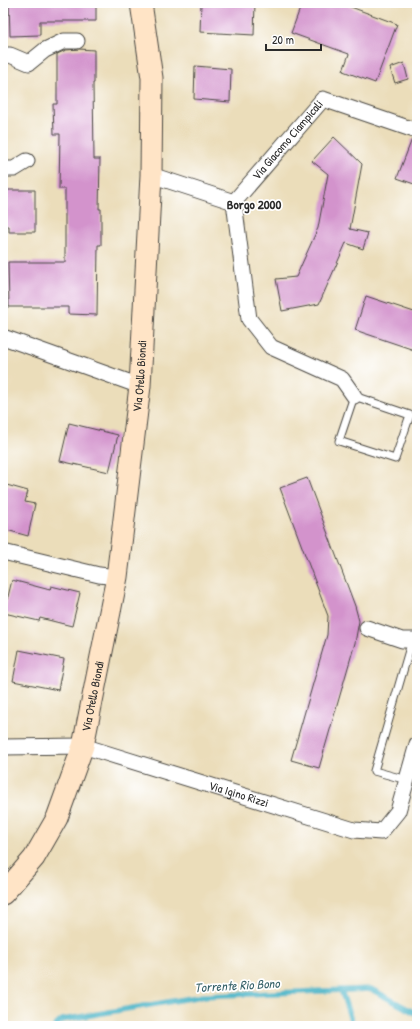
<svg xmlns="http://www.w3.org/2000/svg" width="420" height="1029" font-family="'Patrick Hand',sans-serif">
<rect width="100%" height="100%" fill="#fff"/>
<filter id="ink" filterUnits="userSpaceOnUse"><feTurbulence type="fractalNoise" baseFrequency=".025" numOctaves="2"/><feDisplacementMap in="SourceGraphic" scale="8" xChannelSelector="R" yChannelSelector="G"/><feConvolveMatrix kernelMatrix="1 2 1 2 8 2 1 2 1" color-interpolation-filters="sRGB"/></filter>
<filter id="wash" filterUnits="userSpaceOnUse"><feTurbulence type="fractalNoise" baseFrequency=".012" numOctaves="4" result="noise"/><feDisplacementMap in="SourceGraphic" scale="16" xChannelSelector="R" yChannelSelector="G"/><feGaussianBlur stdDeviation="0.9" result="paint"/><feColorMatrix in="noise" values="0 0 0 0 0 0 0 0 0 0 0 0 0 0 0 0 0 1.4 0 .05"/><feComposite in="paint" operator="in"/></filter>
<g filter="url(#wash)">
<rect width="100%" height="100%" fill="#ebddba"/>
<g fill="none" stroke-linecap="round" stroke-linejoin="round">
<g stroke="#47b2c5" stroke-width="5.5">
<polyline points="341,990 353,1026"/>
<polyline points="55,1026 62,1020 203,996 371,989 417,1014"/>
</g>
</g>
<g id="blocks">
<g fill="#d393cc">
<polygon points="9,3 96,3 96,21 40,21 40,35 10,36"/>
<polygon points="201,3 255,3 254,35 200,32"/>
<polygon points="302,3 340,3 397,24 375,83 343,71 349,54 291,33"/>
<polygon points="79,49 94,50 94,83 93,83 94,159 100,159 99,209 101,209 101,245 98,245 97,315 68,314 68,307 9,307 8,262 65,262 65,189 59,189 60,134 54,134 53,104 57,104 57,54 66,50"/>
<polygon points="404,63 408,79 395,83 390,68"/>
<polygon points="195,66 231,69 230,102 194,99"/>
<polygon points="334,137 362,164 350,229 368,233 363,249 346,243 319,304 282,311 276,279 296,277 318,228 328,174 312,161"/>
<polygon points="412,139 417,140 417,185 397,178"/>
<polygon points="3,190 35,190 35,232 9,232 9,226 3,226"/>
<polygon points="366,296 417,313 417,351 355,330"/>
<polygon points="69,423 118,435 109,472 60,461"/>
<polygon points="307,478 355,606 359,621 355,643 319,768 291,760 327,635 328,616 280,488"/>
<polygon points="3,484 28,491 25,502 35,504 28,536 3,529"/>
<polygon points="12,580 50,590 51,586 80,593 72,626 40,618 39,621 4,613"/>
<polygon points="19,650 64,659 58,690 13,681"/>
</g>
</g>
</g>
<g filter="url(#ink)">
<use href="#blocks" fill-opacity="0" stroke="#484640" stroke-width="1"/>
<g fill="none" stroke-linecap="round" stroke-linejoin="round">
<defs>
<g id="lane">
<polygon points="354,396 410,415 395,459 339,441"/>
<polyline points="407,780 374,771 412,640"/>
</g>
<g id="street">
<polyline points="3,55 10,55 29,63 45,50 64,41 77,41"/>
<polyline points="3,169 14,169 27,161"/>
<polyline points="151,175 234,202 249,319 271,347 342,379 354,396"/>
<path id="s1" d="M234,202L323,99L417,131"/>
<polyline points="3,337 140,386"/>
<polyline points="3,552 99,575 117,577"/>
<polyline points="367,628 402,640 417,640"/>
<path id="s2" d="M3,747L83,746L354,830L381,832L398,811L417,744"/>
</g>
<g id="secondary">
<path id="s3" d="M3,894L34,858L57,818L83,746L117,577L140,386L151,175L152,78L141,3"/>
</g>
</defs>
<use href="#lane" stroke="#484640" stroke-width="9"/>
<use href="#street" stroke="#484640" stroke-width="17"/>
<use href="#secondary" stroke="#484640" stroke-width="23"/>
<use href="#lane" stroke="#fff" stroke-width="7"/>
<use href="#street" stroke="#fff" stroke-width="15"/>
<use href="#secondary" stroke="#ffe4c6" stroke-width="21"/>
</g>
</g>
<g text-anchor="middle" stroke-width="3.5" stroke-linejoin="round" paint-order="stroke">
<g font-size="12" fill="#2b2b2b" stroke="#fff">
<text dy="4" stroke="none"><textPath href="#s1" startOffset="82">Via Giacomo Ciampicali</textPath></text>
<text dy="4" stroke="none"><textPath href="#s3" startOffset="545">Via Otello Biondi</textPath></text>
<text dy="4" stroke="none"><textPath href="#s3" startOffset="221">Via Otello Biondi</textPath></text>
<text dy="4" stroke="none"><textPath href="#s2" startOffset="243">Via Igino Rizzi</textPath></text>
</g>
<g font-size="13" font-weight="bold" fill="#2b2b2b" stroke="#fff">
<text x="254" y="209">Borgo 2000</text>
</g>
<g font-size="13" font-style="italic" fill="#366169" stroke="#fff">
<text transform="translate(237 985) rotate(-3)" y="5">Torrente Rio Bono</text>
</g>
</g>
<rect width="420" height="1029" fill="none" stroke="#fff" stroke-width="16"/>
<path d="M266 44v6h55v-6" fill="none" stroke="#2b2b2b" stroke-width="2"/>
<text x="272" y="44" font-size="12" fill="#2b2b2b" stroke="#ffffff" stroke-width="3" paint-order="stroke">20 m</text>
</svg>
